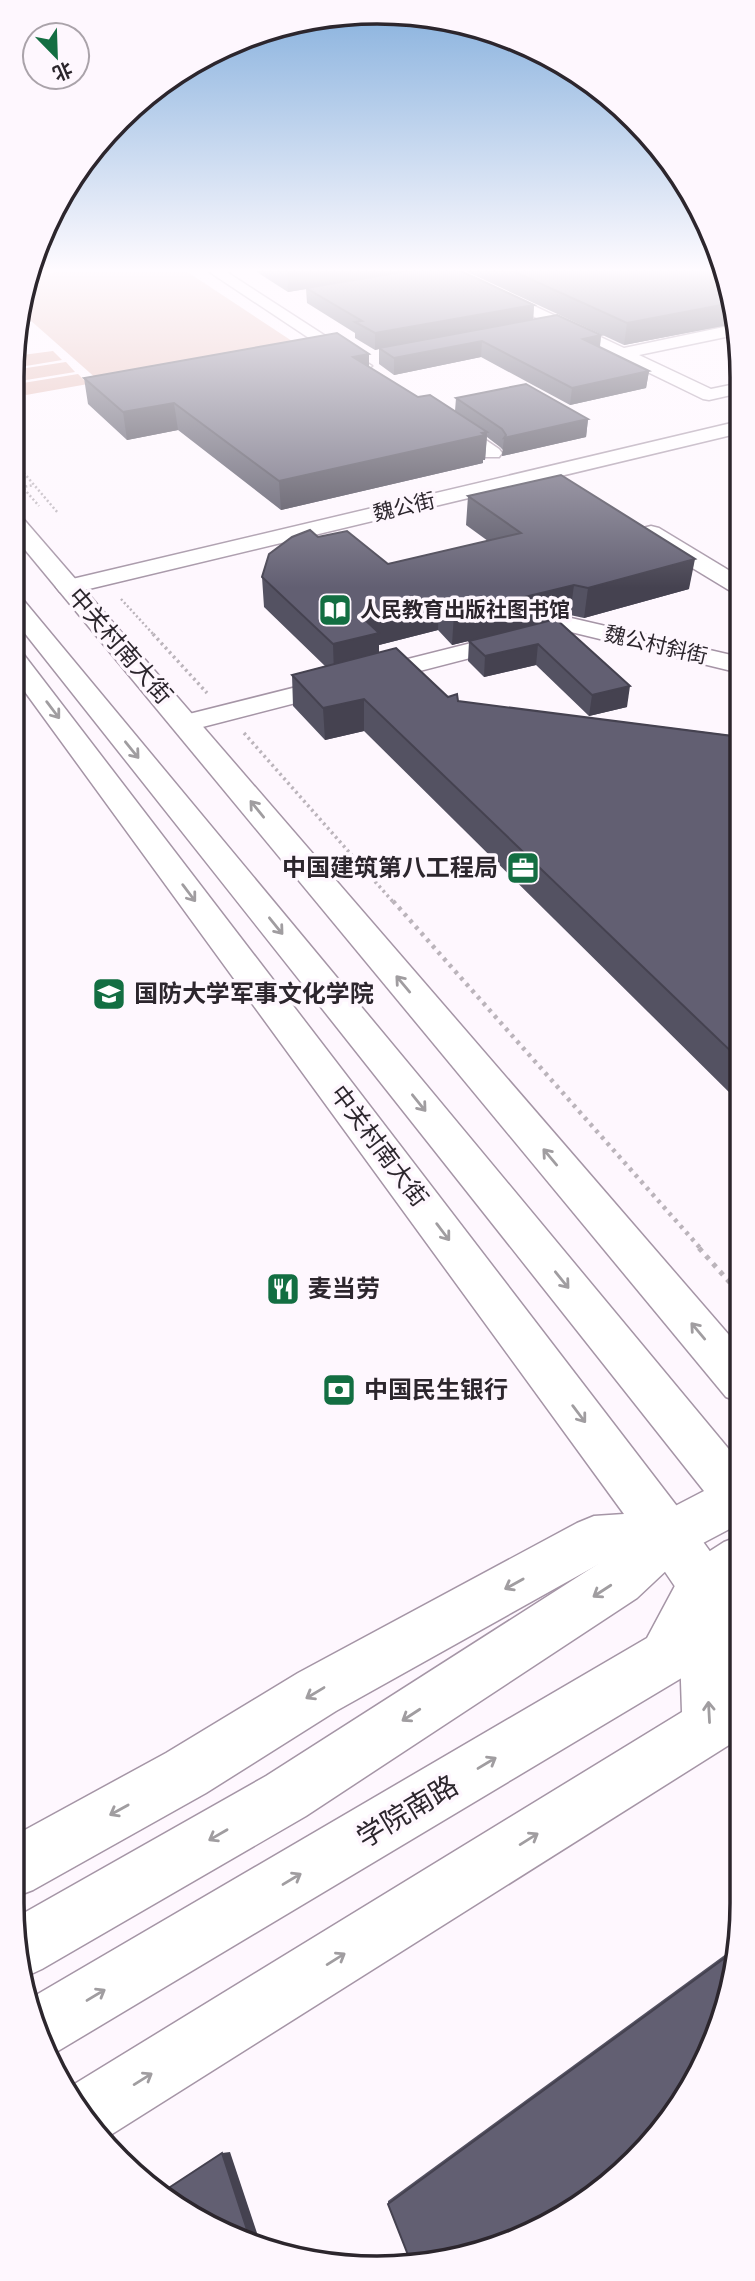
<svg xmlns="http://www.w3.org/2000/svg" width="755" height="2281" font-family="'DM Sans','Noto Sans SC',sans-serif">
<rect width="100%" height="100%" fill="#fef7fe"/>
<g fill="#e3bab2">
<polygon points="73,269 183,269 298,345 98,380 21,312 25,283 51,273"/>
<polygon points="53,351 62,360 14,368 15,356"/>
<polygon points="66,362 75,372 14,382 12,380 13,370"/>
<polygon points="78,374 88,384 26,395 17,384"/>
</g>
<g fill="none" stroke-linecap="round" stroke-linejoin="round">
<defs>
<g id="minor">
<polygon points="205,269 222,269 372,366 363,371 357,370"/>
<polygon points="436,269 455,269 624,348 738,324 740,334 639,355 711,389 740,383 740,393 709,400 703,399"/>
<polygon points="442,413 449,415 499,449 502,453 499,457 485,457 435,423 433,419 435,415"/>
<polygon points="740,421 740,433 68,594 60,592 56,587 60,582 68,580"/>
<polygon points="651,526 659,528 740,577 740,594 732,592 643,538 640,533 643,528"/>
<polygon points="571,618 740,657 740,673 571,632 187,731 177,729 173,723 177,717"/>
<polygon points="12,648 21,651 686,1518 742,1596 742,1666 733,1662 737,1726 729,1745 101,2141 68,2088 682,1712 678,1591 657,1560 599,1564 336,1711 206,1793 33,1890 12,1898 12,1837 166,1753 298,1673 577,1523 594,1516 624,1514 12,674"/>
</g>
<g id="major">
<polygon points="12,514 20,515 742,1350 742,1403 726,1397 12,534"/>
<polygon points="12,594 20,596 742,1465 742,1525 739,1524 686,1552 637,1598 306,1816 42,1969 27,1976 15,1918 266,1776 601,1562 652,1518 704,1491 12,617"/>
<polygon points="742,1535 742,1589 721,1603 685,1676 48,2057 40,2043 31,1998 647,1638 685,1567 724,1542"/>
</g>
</defs>
<use href="#minor" stroke="#a595a6" stroke-width="3"/>
<use href="#major" stroke="#a595a6" stroke-width="3"/>
<g stroke="#bbb4bb" stroke-width="2.5" stroke-dasharray="2 2.5" stroke-linecap="butt">
<polyline points="12,459 58,513"/>
<polyline points="12,475 39,506"/>
<polyline points="121,599 154,635"/>
</g>
<g stroke="#bbb4bb" stroke-width="3.5" stroke-dasharray="2.5 3.5" stroke-linecap="butt">
<polyline points="153,634 207,693"/>
<polyline points="244,733 394,903"/>
</g>
<polyline stroke="#bbb4bb" stroke-width="4.5" stroke-dasharray="3.5 5" stroke-linecap="butt" points="393,901 701,1249"/>
<polyline stroke="#bbb4bb" stroke-width="5" stroke-dasharray="4.5 6" stroke-linecap="butt" points="699,1248 742,1296"/>
<use href="#minor" fill="#fff" fill-rule="evenodd"/>
<use href="#major" fill="#fff" fill-rule="evenodd"/>
<polyline stroke="#bbb4bb" stroke-width="2.5" stroke-dasharray="2 2.5" stroke-linecap="butt" points="12,489 34,485"/>
</g>
<g fill="#545262">
<polygon points="252,269 457,269 534,305 533,319 601,335 600,347 649,371 646,388 570,405 481,357 394,375 379,364 379,349 375,350 355,338 355,333 307,303 306,289 288,292"/>
<polygon points="461,269 723,269 738,323 624,345"/>
<polygon points="369,354 369,367 418,397 455,411 456,398 588,419 586,437 502,456 503,450 500,447 487,437 485,460 483,460 483,463 281,510 178,430 127,440 88,404 84,378"/>
<polygon points="468,496 689,589 584,618 570,615 556,619 627,707 589,716 536,665 484,677 468,661 469,641 452,645 438,630 379,645 379,653 448,697 458,701 729,735 734,717 738,716 740,706 741,1104 364,731 325,740 293,706 292,675 325,666 264,607 262,577 318,537 388,564 488,541 466,525"/>
<polygon points="737,1946 730,1998 388,2204 388,2201"/>
</g>
<g fill="#454250">
<polygon points="297,269 420,269 306,288 306,289 288,292 287,271"/>
<polygon points="732,303 738,323 624,345 627,323"/>
<polygon points="534,305 533,321 379,348 379,349 375,350 375,333"/>
<polygon points="601,335 599,352 583,339"/>
<polygon points="482,341 481,357 394,375 394,358"/>
<polygon points="369,354 369,380 353,357"/>
<polygon points="649,371 646,388 570,405 572,388"/>
<polygon points="174,403 178,430 127,440 123,412"/>
<polygon points="588,419 586,437 502,456 504,438"/>
<polygon points="487,432 485,460 483,460 483,463 281,510 279,481"/>
<polygon points="695,559 689,589 584,618 588,588"/>
<polygon points="574,585 570,615 452,645 454,614"/>
<polygon points="439,600 438,630 379,645 379,664 334,675 333,644 364,619"/>
<polygon points="538,644 536,665 484,677 485,656"/>
<polygon points="630,686 627,707 589,716 592,695"/>
<polygon points="364,699 364,731 325,740 323,708"/>
<polygon points="230,2152 261,2245 251,2242 222,2153"/>
</g>
<g fill="#625f72" stroke="#454250" stroke-width="2">
<polygon points="419,269 457,269 534,305 375,333 355,322 362,321 306,288"/>
<polygon points="508,269 707,269 726,279 732,303 627,323"/>
<polygon points="557,315 601,335 583,339 649,371 572,388 482,341 394,358 379,348"/>
<polygon points="337,333 369,354 353,357 418,397 430,395 487,432 482,433 485,435 279,481 174,403 123,412 84,378"/>
<polygon points="526,384 588,419 504,438 506,435 502,429 456,398"/>
<polygon points="561,475 695,559 588,588 574,585 454,614 439,600 364,619 379,633 333,644 262,577 269,554 292,537 310,530 318,537 347,531 388,564 521,533 468,496"/>
<polygon points="556,619 630,686 592,695 538,644 485,656 469,641"/>
<polygon points="396,648 448,697 457,694 458,701 740,737 741,1061 364,699 323,708 292,675"/>
<polygon points="740,715 740,723 734,717"/>
<polygon points="737,1949 730,1998 681,2107 581,2207 472,2256 410,2260 388,2204"/>
<polygon points="222,2153 251,2242 216,2231 164,2191"/>
</g>
<defs><path id="oneway-shaft" d="M-6 0H5M1.5-3L5.5 0L1.5 3" fill="none" stroke-width="1.6" stroke-linecap="round" stroke-linejoin="round" transform="scale(1.75)"/></defs>
<g stroke="#a09da0">
<use href="#oneway-shaft" transform="translate(53 710) rotate(53)"/>
<use href="#oneway-shaft" transform="translate(132 750) rotate(51)"/>
<use href="#oneway-shaft" transform="translate(257 809) rotate(-129)"/>
<use href="#oneway-shaft" transform="translate(189 893) rotate(53)"/>
<use href="#oneway-shaft" transform="translate(276 926) rotate(51)"/>
<use href="#oneway-shaft" transform="translate(403 984) rotate(-130)"/>
<use href="#oneway-shaft" transform="translate(419 1103) rotate(51)"/>
<use href="#oneway-shaft" transform="translate(550 1157) rotate(-130)"/>
<use href="#oneway-shaft" transform="translate(443 1232) rotate(53)"/>
<use href="#oneway-shaft" transform="translate(562 1280) rotate(51)"/>
<use href="#oneway-shaft" transform="translate(698 1331) rotate(-130)"/>
<use href="#oneway-shaft" transform="translate(579 1414) rotate(53)"/>
<use href="#oneway-shaft" transform="translate(514 1584) rotate(151)"/>
<use href="#oneway-shaft" transform="translate(602 1591) rotate(147)"/>
<use href="#oneway-shaft" transform="translate(315 1693) rotate(149)"/>
<use href="#oneway-shaft" transform="translate(709 1712) rotate(-93)"/>
<use href="#oneway-shaft" transform="translate(411 1715) rotate(147)"/>
<use href="#oneway-shaft" transform="translate(487 1763) rotate(-31)"/>
<use href="#oneway-shaft" transform="translate(119 1810) rotate(151)"/>
<use href="#oneway-shaft" transform="translate(218 1835) rotate(150)"/>
<use href="#oneway-shaft" transform="translate(529 1839) rotate(-32)"/>
<use href="#oneway-shaft" transform="translate(292 1879) rotate(-31)"/>
<use href="#oneway-shaft" transform="translate(336 1959) rotate(-32)"/>
<use href="#oneway-shaft" transform="translate(96 1995) rotate(-31)"/>
<use href="#oneway-shaft" transform="translate(143 2079) rotate(-32)"/>
</g>
<linearGradient id="sky" x2="0" y2="1"><stop stop-color="#86b0dd"/><stop offset="0.46" stop-color="#fffbff"/><stop offset="1" stop-color="#fffbff" stop-opacity="0"/></linearGradient>
<rect width="755" height="588" fill="url(#sky)"/>
<defs>
<symbol id="library-square" viewBox="-11 -11 22 22"><rect x="-9" y="-9" width="18" height="18" rx="4" fill="#136e42" stroke="#fef7fe"/><path d="M-6-4Q-3-5.5-.7-3.5V5Q-3 3-6 4ZM6-4Q3-5.5 .7-3.5V5Q3 3 6 4Z" fill="#fff"/></symbol>
<symbol id="office-square" viewBox="-11 -11 22 22"><rect x="-9" y="-9" width="18" height="18" rx="4" fill="#136e42" stroke="#fef7fe"/><path d="M-6-3h4V-5.5h4V-3h4V5H-6ZM-1-4.5V-3h2v-1.5ZM-6 0V1H6V0Z" fill="#fff"/></symbol>
<symbol id="university-square" viewBox="-11 -11 22 22"><rect x="-9" y="-9" width="18" height="18" rx="4" fill="#136e42" stroke="#fef7fe"/><path d="M0-5L7-2L0 1L-7-2ZM-4 1L0 2.5L4 1V4Q0 6-4 4Z" fill="#fff"/></symbol>
<symbol id="restaurant-square" viewBox="-11 -11 22 22"><rect x="-9" y="-9" width="18" height="18" rx="4" fill="#136e42" stroke="#fef7fe"/><path d="M-5-6h1v4h1v-4h1v4h1v-4h1v5L-1.5 .5V6h-2V.5L-5-1ZM5-6V6H3V1.5H1.5Q1.5-4 5-6Z" fill="#fff"/></symbol>
<symbol id="bank-square" viewBox="-11 -11 22 22"><rect x="-9" y="-9" width="18" height="18" rx="4" fill="#136e42" stroke="#fef7fe"/><path d="M-6-4H6V4H-6ZM0-2.3a2.3 2.3 0 1 0 0 4.6a2.3 2.3 0 1 0 0-4.6Z" fill="#fff"/></symbol>
</defs>
<g fill-rule="evenodd">
<use href="#library-square" x="316" y="591" width="38" height="38"/>
<use href="#office-square" x="504" y="849" width="38" height="38"/>
<use href="#university-square" x="90" y="975" width="38" height="38"/>
<use href="#restaurant-square" x="264" y="1270" width="38" height="38"/>
<use href="#bank-square" x="320" y="1371" width="38" height="38"/>
</g>
<g text-anchor="middle" stroke-width="7" stroke-linejoin="round" paint-order="stroke">
<g font-size="21" fill="#2c262d" stroke="#fef7fe">
<text transform="translate(404 507) rotate(-13)" y="7">魏公街</text>
<text transform="translate(656 645) rotate(13)" y="7">魏公村斜街</text>
</g>
<g font-size="21" font-weight="bold" fill="#2c262d" stroke="#fef7fe" text-anchor="start">
<text x="360" y="617">人民教育出版社图书馆</text>
</g>
<g font-size="24" fill="#2c262d" stroke="#fef7fe">
<text transform="translate(120 646) rotate(49)" y="8">中关村南大街</text>
<text transform="translate(379 1146) rotate(53)" y="8">中关村南大街</text>
</g>
<g font-size="24" font-weight="bold" fill="#2c262d" stroke="#fef7fe" text-anchor="start">
<text x="498" y="876" text-anchor="end">中国建筑第八工程局</text>
<text x="134" y="1002">国防大学军事文化学院</text>
<text x="308" y="1297">麦当劳</text>
<text x="364" y="1398">中国民生银行</text>
</g>
<g font-size="28" fill="#2c262d" stroke="#fef7fe">
<text transform="translate(407 1811) rotate(-31)" y="10">学院南路</text>
</g>
</g>
<path d="M0 0H755V2281H0ZM377 24H377A353 353 0 0 1 730 377V1903A353 353 0 0 1 377 2256H377A353 353 0 0 1 24 1903V377A353 353 0 0 1 377 24Z" fill="#fef7fe" fill-rule="evenodd"/>
<path fill="none" stroke="#2c262d" stroke-width="3.5" d="M377 24H377A353 353 0 0 1 730 377V1903A353 353 0 0 1 377 2256H377A353 353 0 0 1 24 1903V377A353 353 0 0 1 377 24Z"/>
<g transform="translate(56 56) rotate(157)"><circle r="33" fill="#fef7fe" stroke="#aaa3aa" stroke-width="2"/>
<path d="M0-5L12 26L0 18L-12 26Z" fill="#136e42"/>
<text y="-10" font-size="19" font-weight="bold" text-anchor="middle" fill="#2c262d">北</text>
</g>
</svg>
